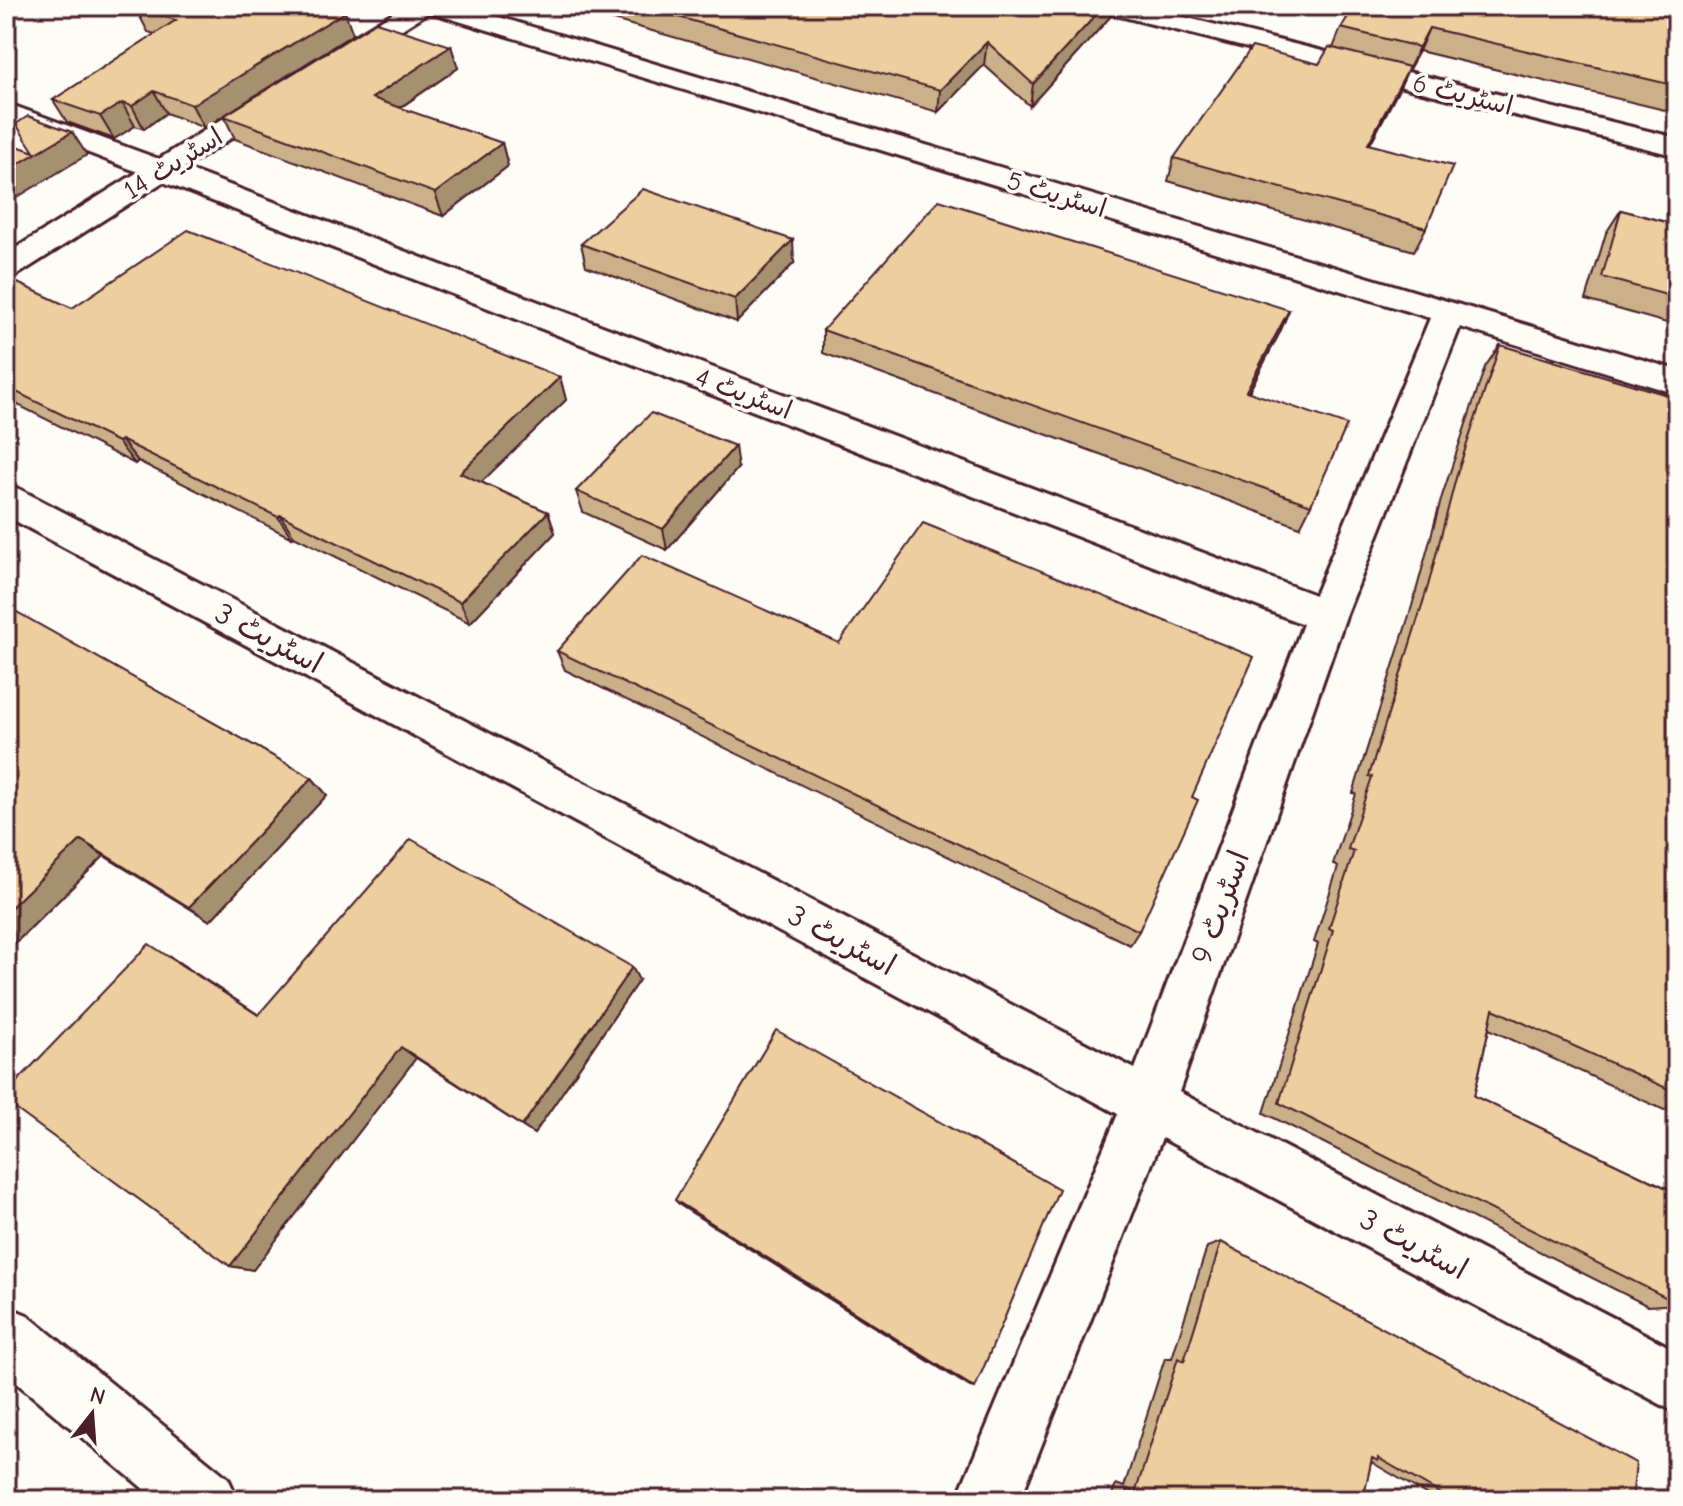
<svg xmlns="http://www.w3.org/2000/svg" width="1683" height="1506" font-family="'Comic Neue','Playpen Sans Arabic',sans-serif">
<rect width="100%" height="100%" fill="#fdfcf7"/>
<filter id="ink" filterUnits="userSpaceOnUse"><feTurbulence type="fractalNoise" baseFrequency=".0125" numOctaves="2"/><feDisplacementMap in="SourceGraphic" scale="16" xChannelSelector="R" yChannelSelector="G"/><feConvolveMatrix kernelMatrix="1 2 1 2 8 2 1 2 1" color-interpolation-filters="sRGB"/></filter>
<g filter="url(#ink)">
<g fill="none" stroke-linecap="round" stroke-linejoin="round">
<defs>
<g id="minor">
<polygon points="404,6 462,6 1677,370 1677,394 1460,327 1346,616 1179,1092 1677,1351 1677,1413 1162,1138 1020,1500 956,1500 1118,1114 6,516 6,485 19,489 1135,1069 1303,624 163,182 17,275 6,278 6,254 138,172 6,121 6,103 159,159 270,89 290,89 294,95 290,101 184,168 1315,595 1430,318 429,12 347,64 329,64 325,58 329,52"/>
<polygon points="1097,6 1139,6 1677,138 1677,156 1100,11"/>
<polygon points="6,1306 27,1315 228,1478 238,1500 157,1500 6,1374"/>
</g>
</defs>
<use href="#minor" stroke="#4a1f2b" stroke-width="6"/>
<use href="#minor" fill="#fdfcf7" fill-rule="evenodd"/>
</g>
<g fill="#cbb189" stroke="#4a1f2b" stroke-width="2">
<polygon points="564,6 1113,6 1110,17 1030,106 984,65 938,112"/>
<polygon points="1677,6 1677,113 1419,51 1409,69 1408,69 1399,89 1370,144 1426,228 1414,251 1168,181 1174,158 1319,64 1333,48 1341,28"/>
<polygon points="136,9 353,34 204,128 166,113 144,129 135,126 114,139 67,122 53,100 155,34 148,32"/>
<polygon points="451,46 458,68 400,108 502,143 508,166 443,216 235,139 224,116"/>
<polygon points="1621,210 1677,225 1677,326 1586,300 1606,233"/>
<polygon points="581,244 794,263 737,322 586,266"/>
<polygon points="6,283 72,308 560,377 566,400 481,482 548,512 555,533 470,623 294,536 292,538 138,461 135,464 6,399"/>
<polygon points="1289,310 1280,332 1249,392 1311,505 1300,527 823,353 823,330"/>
<polygon points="1500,345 1677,398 1677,1106 1664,1110 1489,1029 1474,1096 1677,1193 1677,1304 1648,1306 1264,1113 1318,944 1314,942 1338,867 1333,864 1356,794 1353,793 1412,606 1442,496 1485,367"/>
<polygon points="738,468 667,550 583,512 576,491"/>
<polygon points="6,606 312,778 327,795 210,921 104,856 6,952"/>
<polygon points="839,643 1192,797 1139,931 1130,945 565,670 557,651"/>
<polygon points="171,957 259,1015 639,980 534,1134 416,1058 253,1270 230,1266"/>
<polygon points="675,1200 975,1388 970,1387 681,1206"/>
<polygon points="1221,1242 1632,1500 1436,1500 1371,1462 1363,1500 1110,1500 1116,1484 1124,1487 1165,1358 1172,1358 1207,1247"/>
</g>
<g fill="#a5906f" stroke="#4a1f2b" stroke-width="2">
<polygon points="1104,6 1113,6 1110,17 1030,106 1033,84"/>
<polygon points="345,12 353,34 204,128 192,105"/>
<polygon points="1429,28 1419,51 1409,69 1419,47"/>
<polygon points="987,42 984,65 938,112 940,90"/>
<polygon points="451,46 458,68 380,121 372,98"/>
<polygon points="1409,67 1399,89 1358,167 1368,144"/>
<polygon points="154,91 166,113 144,129 132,106"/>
<polygon points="122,103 135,126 114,139 100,116"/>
<polygon points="72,132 87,155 6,204 6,171"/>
<polygon points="502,143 508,166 443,216 435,193"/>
<polygon points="793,240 794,263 737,322 735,299"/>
<polygon points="1289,310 1280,332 1237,413 1246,391"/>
<polygon points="560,377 566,400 469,494 460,473"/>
<polygon points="121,440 138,461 135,464 118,442"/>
<polygon points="735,446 738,468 667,550 663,529"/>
<polygon points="548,512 555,533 470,623 460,602"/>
<polygon points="280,515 294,536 292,538 278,517"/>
<polygon points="312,778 327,795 210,921 189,907"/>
<polygon points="81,840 104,856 6,952 6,912"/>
<polygon points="632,967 639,980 534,1134 522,1126"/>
<polygon points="401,1047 416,1058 253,1270 230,1266"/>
</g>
<g fill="#ecce9f" stroke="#4a1f2b" stroke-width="2">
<polygon points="142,6 326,6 345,12 192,105 154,91 132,106 122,103 100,116 53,100 176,20 136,9"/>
<polygon points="639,6 1104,6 1033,84 987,42 940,90"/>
<polygon points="1354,6 1677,6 1677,86 1429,28 1419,47 1341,28"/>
<polygon points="376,22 451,46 372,98 502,143 435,193 224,116"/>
<polygon points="1252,47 1319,64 1329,47 1409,67 1368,144 1453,166 1426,228 1174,158"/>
<polygon points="28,116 72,132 6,171 6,142 34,152 16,124"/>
<polygon points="643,189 793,240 735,299 581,244"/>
<polygon points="939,200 1289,310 1246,391 1347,425 1311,505 823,330"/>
<polygon points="1621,210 1677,225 1677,298 1602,277"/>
<polygon points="188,230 560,377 460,473 548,512 460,602 280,515 278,517 121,440 118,442 6,387 6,283 11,280 72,308"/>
<polygon points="1500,345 1677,398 1677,1093 1493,1009 1474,1096 1677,1193 1677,1303 1279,1103 1333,930 1329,928 1354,851 1348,849 1372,777 1369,776 1428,586 1457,474"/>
<polygon points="651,413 735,446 663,529 576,491"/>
<polygon points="923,523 1254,657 1192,797 1198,800 1139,931 557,651 642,555 839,643"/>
<polygon points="6,606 312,778 189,907 81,840 6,912"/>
<polygon points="411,839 632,967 522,1126 401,1047 230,1266 6,1102 6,1093 149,944 258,1015"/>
<polygon points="776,1030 1059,1189 975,1388 675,1200"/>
<polygon points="1221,1242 1636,1463 1632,1500 1452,1500 1378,1458 1378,1461 1372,1458 1363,1500 1124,1500 1128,1489 1135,1494 1178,1358 1184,1361"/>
</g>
</g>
<g text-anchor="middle" stroke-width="7" stroke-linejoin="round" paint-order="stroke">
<g font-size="26" fill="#4a1f2b" stroke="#fdfcf7">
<text transform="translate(1463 94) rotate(14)" y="9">اسٹریٹ 6</text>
<text transform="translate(173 163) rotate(-32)" y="9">اسٹریٹ 14</text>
<text transform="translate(1057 194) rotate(17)" y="9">اسٹریٹ 5</text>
<text transform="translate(744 393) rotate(21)" y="9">اسٹریٹ 4</text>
</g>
<g font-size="30" fill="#4a1f2b" stroke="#fdfcf7">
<text transform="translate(269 638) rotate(28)" y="10">اسٹریٹ 3</text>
<text transform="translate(1220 907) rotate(-70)" y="10">اسٹریٹ 9</text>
<text transform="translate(842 940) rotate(28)" y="10">اسٹریٹ 3</text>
<text transform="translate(1414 1244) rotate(28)" y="10">اسٹریٹ 3</text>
</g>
</g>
<rect width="1683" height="1506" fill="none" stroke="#fdfcf7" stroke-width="32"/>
<rect x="16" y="16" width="1651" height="1474" fill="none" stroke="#4a1f2b" stroke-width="3" filter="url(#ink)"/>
<g transform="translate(92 1414) rotate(17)" stroke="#fdfcf7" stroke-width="6" paint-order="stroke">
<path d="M0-6L14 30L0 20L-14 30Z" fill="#4a1f2b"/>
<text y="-12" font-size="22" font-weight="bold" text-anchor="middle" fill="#4a1f2b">N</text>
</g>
</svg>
